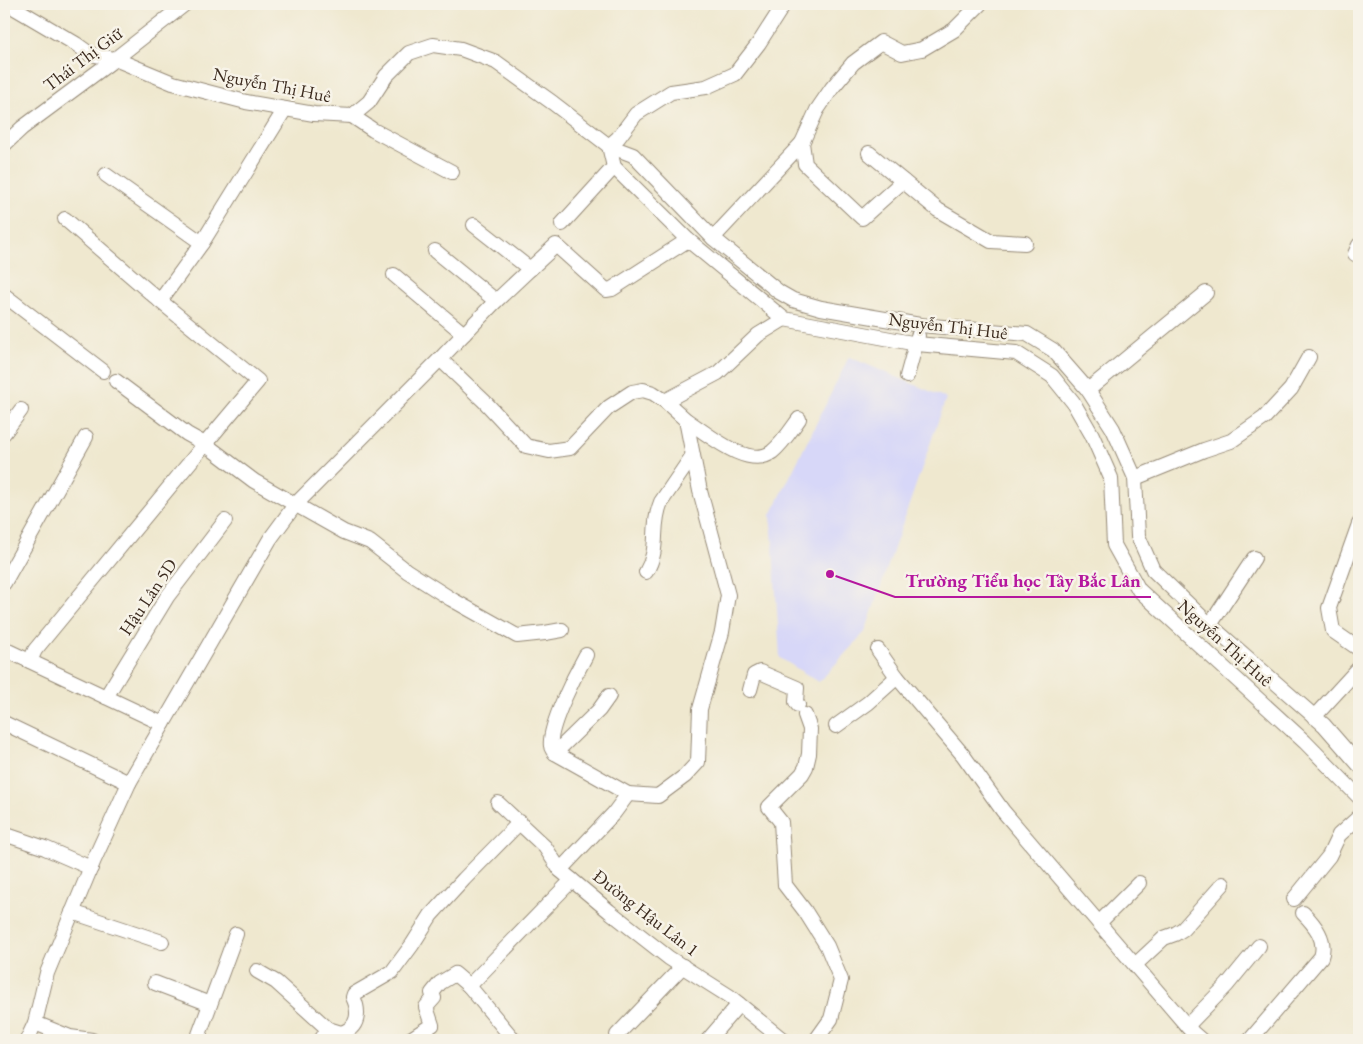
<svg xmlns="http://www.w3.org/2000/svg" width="1363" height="1044" font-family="'EB Garamond',serif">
<rect width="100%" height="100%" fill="#f7f3e8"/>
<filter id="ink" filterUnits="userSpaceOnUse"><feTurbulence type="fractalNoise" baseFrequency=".02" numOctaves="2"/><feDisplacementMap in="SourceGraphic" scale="10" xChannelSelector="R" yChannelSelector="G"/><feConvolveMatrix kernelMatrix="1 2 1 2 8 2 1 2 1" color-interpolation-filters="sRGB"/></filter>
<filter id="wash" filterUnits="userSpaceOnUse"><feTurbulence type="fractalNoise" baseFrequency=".0096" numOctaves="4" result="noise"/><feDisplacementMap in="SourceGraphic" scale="20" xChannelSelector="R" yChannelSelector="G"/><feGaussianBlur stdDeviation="1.12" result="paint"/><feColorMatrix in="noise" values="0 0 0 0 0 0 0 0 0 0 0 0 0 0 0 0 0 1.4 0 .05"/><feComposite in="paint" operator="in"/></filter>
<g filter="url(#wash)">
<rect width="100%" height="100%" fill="#efe8cf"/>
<polygon fill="#d7d7f8" points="849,357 946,398 865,632 819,682 780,658 771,515"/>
</g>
<g filter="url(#ink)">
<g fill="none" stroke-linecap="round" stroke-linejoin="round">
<defs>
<g id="minor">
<polyline points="8,4 76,44 90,54 115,59 173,83 246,102 314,114 352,116 369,102 386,76 409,53 433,45 461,49 496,62 553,103 609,146 633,155 713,238 779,292 793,300 821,308 920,325 1027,334 1053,350 1088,390 1113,429 1135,478 1138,536 1153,570 1210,625 1324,725 1359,765"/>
<polyline points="285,109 202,243 160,301 258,381 205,444 254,481 344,532 370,542 407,571 451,599 517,636 545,633 562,630"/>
<polyline points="352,116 373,130 452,172"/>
<polyline points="4,145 22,128 115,59 185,4"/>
<polyline points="609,146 614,167 688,240 784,319 917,344 1016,353 1052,376 1073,402 1092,435 1111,478 1114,545 1139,590 1305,742 1359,797"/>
<polyline points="609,146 618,138 636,114 671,92 706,87 735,74 759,43 784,4"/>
<polyline points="869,153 938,210 991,241 1025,243"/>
<polyline points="106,175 202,243"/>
<polyline points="903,181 862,218 805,164 802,143 817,110 832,88 853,63 881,42 902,53 922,49 954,30 980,4"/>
<polyline points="65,219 160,301"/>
<polyline points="562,224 614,167"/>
<polyline points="474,225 530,269 556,245 606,290 612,289 688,240"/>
<polyline points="713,238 802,143"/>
<polyline points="435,251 496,301 464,334"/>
<polyline points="1355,254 1359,245"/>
<polyline points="394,275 464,334 440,359 485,402 526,446 549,451 570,448 609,407 632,392 643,390 653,393 665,401 686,420 700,491 728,595 722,632 700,709 698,762 685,776 658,796 628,794"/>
<polyline points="4,295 103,371"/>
<polyline points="496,301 530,269"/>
<polyline points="907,376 918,336"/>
<polyline points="1088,390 1206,293"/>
<polyline points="665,401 718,373 758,335 784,319"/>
<path d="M686,420C707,433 748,470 772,452C783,443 791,430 799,419"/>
<polyline points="4,433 21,410"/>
<polyline points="1135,478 1204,450 1231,441 1264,418 1291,389 1309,357"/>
<polyline points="1359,524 1329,608 1333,631 1359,649"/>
<path d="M646,572C661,547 650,528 661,502L693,455"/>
<polyline points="4,583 86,437"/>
<polyline points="1210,625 1254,558"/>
<polyline points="4,649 163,724"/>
<polyline points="878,650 897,677 963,755 1003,811 1193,1033 1201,1040"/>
<polyline points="30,661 35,650 205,444 187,434 116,381"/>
<polyline points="750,690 754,675 760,672 797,688 796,702 798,705"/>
<polyline points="106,697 167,597 225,521"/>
<polyline points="805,715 810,729 809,754 806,767 802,774 769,807 781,822 785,885 805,911 827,946 841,980 831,1019 816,1040"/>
<polyline points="1314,717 1359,668"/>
<polyline points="4,723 129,783"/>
<polyline points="836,726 868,703 897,677"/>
<polyline points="555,753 599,710 609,696"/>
<polyline points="498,803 545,847 560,870 609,911 669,958 729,996 783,1040"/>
<polyline points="4,834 45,848 91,868"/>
<path d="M560,870L614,813L628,794L555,753C554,752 551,748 551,746C548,727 576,673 586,655"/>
<polyline points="1294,899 1329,856 1339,835 1359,817"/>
<polyline points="72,912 162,942"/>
<polyline points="1099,923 1139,883"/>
<polyline points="1135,965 1164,938 1175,934 1183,929 1223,884"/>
<polyline points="257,971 276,982 328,1029 321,1040"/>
<polyline points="155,983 210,1004"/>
<polyline points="469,986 572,880"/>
<polyline points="35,1023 70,1037 92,1040"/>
<polyline points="1187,1026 1227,985 1259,946"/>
<path d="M328,1029L341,1033C359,1028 360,1012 353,997L354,994L392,972L412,945L431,915L464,879L520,822"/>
<polyline points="617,1035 683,966"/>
<polyline points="27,1040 35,1023 47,973 94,860 129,783 270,539 295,505 440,359"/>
<polyline points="197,1040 236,934"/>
<polyline points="409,1040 432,1025 426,1007 434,998 432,993 440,983 455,974 469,986 514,1040"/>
<polyline points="708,1040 739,1004"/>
<path d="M1250,1040L1321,957C1327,940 1315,925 1303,913"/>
</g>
</defs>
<use href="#minor" stroke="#958976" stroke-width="16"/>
<use href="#minor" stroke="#fff" stroke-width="14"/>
</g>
</g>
<g text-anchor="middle" stroke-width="5" stroke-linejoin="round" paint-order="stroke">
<g font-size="18" fill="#3b2a1e" stroke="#f7f3e8">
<text transform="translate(83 59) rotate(-37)" y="6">Thái Thị Giữ</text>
<text transform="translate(272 85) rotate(11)" y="6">Nguyễn Thị Huê</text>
<text transform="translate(948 326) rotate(7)" y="6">Nguyễn Thị Huê</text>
<text transform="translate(148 597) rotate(-56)" y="6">Hậu Lân 5D</text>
<text transform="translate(1225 643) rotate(42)" y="6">Nguyễn Thị Huê</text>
<text transform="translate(646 913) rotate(38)" y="6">Đường Hậu Lân 1</text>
</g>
</g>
<path fill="none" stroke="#b5179e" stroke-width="2" d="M830 574L895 597H1151"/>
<circle fill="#b5179e" stroke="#f7f3e8" stroke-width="2" cx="830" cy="574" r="5"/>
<g font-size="19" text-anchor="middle" font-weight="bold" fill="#b5179e" stroke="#f7f3e8" stroke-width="5" stroke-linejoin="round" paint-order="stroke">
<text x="1023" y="587">Trường Tiểu học Tây Bắc Lân</text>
</g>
<rect width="1363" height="1044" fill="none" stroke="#f7f3e8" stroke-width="20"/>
</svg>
